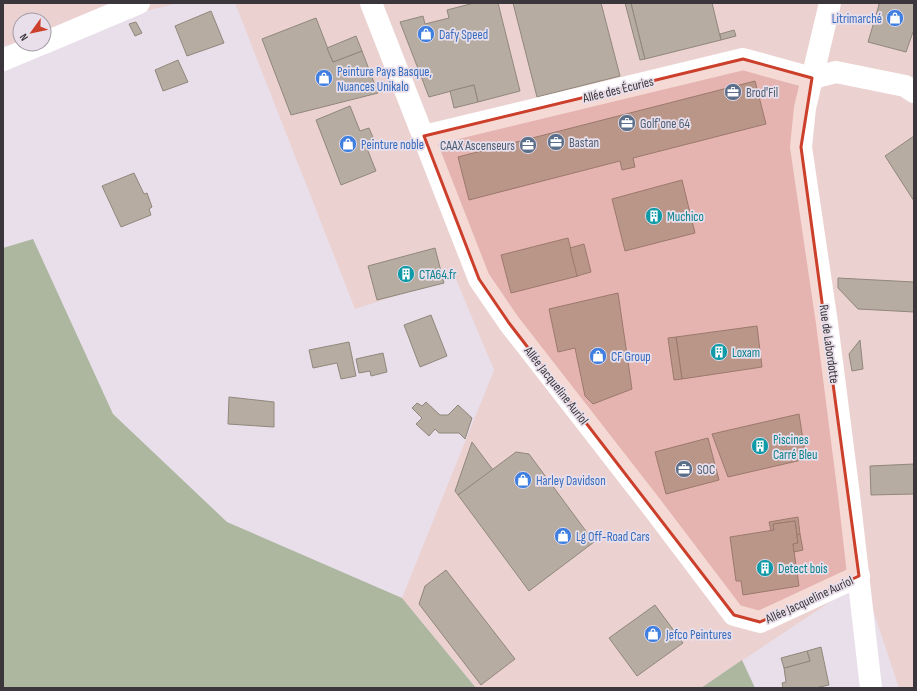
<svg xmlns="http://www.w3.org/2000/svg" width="917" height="691" font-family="'Sofia Sans Condensed',sans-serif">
<rect width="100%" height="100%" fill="#e8dfea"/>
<g fill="#ecd1d1">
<polygon points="3,3 178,3 44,36 44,20 20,20 20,42 3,46"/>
<polygon points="235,3 914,3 914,688 899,688 863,580 701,688 476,688 402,598 494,370 455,277 355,309"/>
</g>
<g fill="#adb7a0">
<polygon points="33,239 113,414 227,522 402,598 476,688 3,688 3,248"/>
<polygon points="742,660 755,688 701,688"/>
</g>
<g fill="#b6aca1" stroke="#90877c">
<polygon points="474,3 498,3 520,91 478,102 474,85 429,97 400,22 423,16 425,24 449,18 447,10"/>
<polygon points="513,3 601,3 620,76 537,97"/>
<polygon points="625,3 631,3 645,59 640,60"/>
<polygon points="631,3 712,3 721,40 645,59"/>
<polygon points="878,3 914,3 914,32 913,32 906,52 868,42 879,5"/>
<polygon points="211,11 224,43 187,56 175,26"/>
<polygon points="316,18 333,62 362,51 378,93 291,115 262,39"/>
<polygon points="136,22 142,33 135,36 129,24"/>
<polygon points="734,30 736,36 721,40 720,34"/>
<polygon points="356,36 362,51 333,62 327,48"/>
<polygon points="178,60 188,82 163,91 155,70"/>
<polygon points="755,81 766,124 633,158 635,167 622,170 620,161 469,200 458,157"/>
<polygon points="474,85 478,102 454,108 450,91"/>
<polygon points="350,106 360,131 369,128 375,142 366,146 376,171 341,185 316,120"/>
<polygon points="914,136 914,201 885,156"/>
<polygon points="134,173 144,194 147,193 152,207 149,209 151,215 121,227 102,186"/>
<polygon points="682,180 695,233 625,251 612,199"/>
<polygon points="568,238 578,276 511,293 501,255"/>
<polygon points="584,244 591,272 577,276 570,248"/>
<polygon points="435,248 444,283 377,300 368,266"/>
<polygon points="838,278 914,282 914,312 858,309 838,288"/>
<polygon points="618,293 632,389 593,404 585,396 575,348 558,352 549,309"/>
<polygon points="431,315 447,356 420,367 404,325"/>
<polygon points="757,326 762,367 682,379 676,337"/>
<polygon points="676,337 682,379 674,380 668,338"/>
<polygon points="860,340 863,369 852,371 849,354"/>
<polygon points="349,342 356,376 341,379 337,363 313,368 309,350"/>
<polygon points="383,353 387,372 371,376 370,371 359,373 356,359"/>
<polygon points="229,397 274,402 274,427 228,424"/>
<polygon points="426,402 440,415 448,415 458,405 472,418 465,439 459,433 439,433 435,429 429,436 416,424 422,418 412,408 417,403 422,406"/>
<polygon points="799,414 806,459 728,477 712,434"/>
<polygon points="708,438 719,480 666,494 655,452"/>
<polygon points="472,442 493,470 458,495 455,491"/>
<polygon points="516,452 529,454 594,542 529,591 458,495"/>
<polygon points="914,464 914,494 871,495 870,466"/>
<polygon points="798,517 800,534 797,535 795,521 773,524 774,530 771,531 769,522"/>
<polygon points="795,521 798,543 793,544 799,586 743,595 741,581 736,581 730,537 774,530 773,524"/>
<polygon points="800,534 803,550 794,552 793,544 798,543 797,535"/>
<polygon points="446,570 515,659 481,685 419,604 425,586"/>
<polygon points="655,605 683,643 637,676 609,638"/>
<polygon points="821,647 829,685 815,688 783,688 782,683 786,682 784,668 810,661 807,651"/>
<polygon points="807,651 810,661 784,668 781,658"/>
</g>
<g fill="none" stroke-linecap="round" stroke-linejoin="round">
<g stroke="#fff" stroke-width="22">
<polyline points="371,3 479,279 509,323 653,508 734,615 760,622 859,576"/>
<polyline points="830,3 805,108 801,147 827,323 849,495 871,688"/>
<polyline points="812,78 836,72 905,86 914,92"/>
<polyline points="424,136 743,59 812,78"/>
</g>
<g stroke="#fff" stroke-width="22">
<polyline points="44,43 139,3"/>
<polyline points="3,60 41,44"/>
</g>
</g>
<path fill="#cb3f2b" fill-opacity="0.2" stroke="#cb3f2b" stroke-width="3" stroke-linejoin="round" d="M743,59L812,78L801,147L859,576L760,622L734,615L509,323L479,279L424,136Z"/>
<defs>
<symbol id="shop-disc" viewBox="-11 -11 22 22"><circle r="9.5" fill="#3f7fe0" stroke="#e8dfea"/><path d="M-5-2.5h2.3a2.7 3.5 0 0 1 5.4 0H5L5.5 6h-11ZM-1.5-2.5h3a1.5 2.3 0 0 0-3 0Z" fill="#fff"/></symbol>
<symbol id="office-disc" viewBox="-11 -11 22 22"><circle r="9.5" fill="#5c6f8a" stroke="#e8dfea"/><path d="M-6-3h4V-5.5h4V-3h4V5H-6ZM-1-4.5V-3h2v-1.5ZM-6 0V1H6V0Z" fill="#fff"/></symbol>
<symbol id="building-disc" viewBox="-11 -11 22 22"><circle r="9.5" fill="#0f9aa8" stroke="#e8dfea"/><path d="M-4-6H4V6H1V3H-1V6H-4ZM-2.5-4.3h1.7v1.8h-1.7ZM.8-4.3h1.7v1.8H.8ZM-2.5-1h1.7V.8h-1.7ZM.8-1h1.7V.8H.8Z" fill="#fff"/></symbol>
</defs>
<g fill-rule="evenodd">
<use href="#shop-disc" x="885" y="8" width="20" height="20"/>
<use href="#shop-disc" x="416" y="24" width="20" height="20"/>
<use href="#shop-disc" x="314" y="68" width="20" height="20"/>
<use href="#office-disc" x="723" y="82" width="20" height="20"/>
<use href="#office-disc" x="617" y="113" width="20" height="20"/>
<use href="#office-disc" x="546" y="132" width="20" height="20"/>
<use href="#shop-disc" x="338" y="134" width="20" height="20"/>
<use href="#office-disc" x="518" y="135" width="20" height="20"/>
<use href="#building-disc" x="644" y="206" width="20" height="20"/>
<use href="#building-disc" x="396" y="264" width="20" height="20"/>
<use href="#building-disc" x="709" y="342" width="20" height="20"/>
<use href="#shop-disc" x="588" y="346" width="20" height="20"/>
<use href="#building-disc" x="750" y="436" width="20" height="20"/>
<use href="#office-disc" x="674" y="459" width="20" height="20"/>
<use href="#shop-disc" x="513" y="470" width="20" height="20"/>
<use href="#shop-disc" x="553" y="526" width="20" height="20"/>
<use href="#building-disc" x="755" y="558" width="20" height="20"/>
<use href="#shop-disc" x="643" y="624" width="20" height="20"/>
</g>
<g text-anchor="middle" stroke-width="3.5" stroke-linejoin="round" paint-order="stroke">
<g font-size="13" fill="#366cbe" stroke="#e8dfea" text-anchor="start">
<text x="882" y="23" text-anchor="end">Litrimarché</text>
<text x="439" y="39">Dafy Speed</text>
<text x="337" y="76">Peinture Pays Basque,<tspan x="337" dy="15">Nuances Unikalo</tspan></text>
<text x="361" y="149">Peinture noble</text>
<text x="611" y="361">CF Group</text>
<text x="536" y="485">Harley Davidson</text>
<text x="576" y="541">Lg Off-Road Cars</text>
<text x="666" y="639">Jefco Peintures</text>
</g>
<g font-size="13" fill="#3a363b" stroke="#e8dfea">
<text transform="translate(618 89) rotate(-14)" y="5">Allée des Écuries</text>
<text transform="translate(830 344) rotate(82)" y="5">Rue de Labordotte</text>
<text transform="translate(557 385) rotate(52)" y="5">Allée Jacqueline Auriol</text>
<text transform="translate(809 599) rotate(-25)" y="5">Allée Jacqueline Auriol</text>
</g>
<g font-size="13" fill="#4e5e75" stroke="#e8dfea" text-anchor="start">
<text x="746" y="97">Brod'Fil</text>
<text x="640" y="128">Golf'one 64</text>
<text x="569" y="147">Bastan</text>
<text x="515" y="150" text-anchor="end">CAAX Ascenseurs</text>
<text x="697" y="474">SOC</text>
</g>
<g font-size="13" fill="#0d838f" stroke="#e8dfea" text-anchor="start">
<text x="667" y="221">Muchico</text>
<text x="419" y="279">CTA64.fr</text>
<text x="732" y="357">Loxam</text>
<text x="773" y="444">Piscines<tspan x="773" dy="15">Carré Bleu</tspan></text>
<text x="778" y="573">Detect bois</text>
</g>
</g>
<rect width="917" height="691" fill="none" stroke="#3a363b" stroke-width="8"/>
<g transform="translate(32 32) rotate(237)"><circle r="19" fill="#e8dfea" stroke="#a29ba4"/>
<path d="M0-3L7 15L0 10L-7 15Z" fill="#cb3f2b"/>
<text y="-6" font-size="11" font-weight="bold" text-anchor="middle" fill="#3a363b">N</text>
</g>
</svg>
